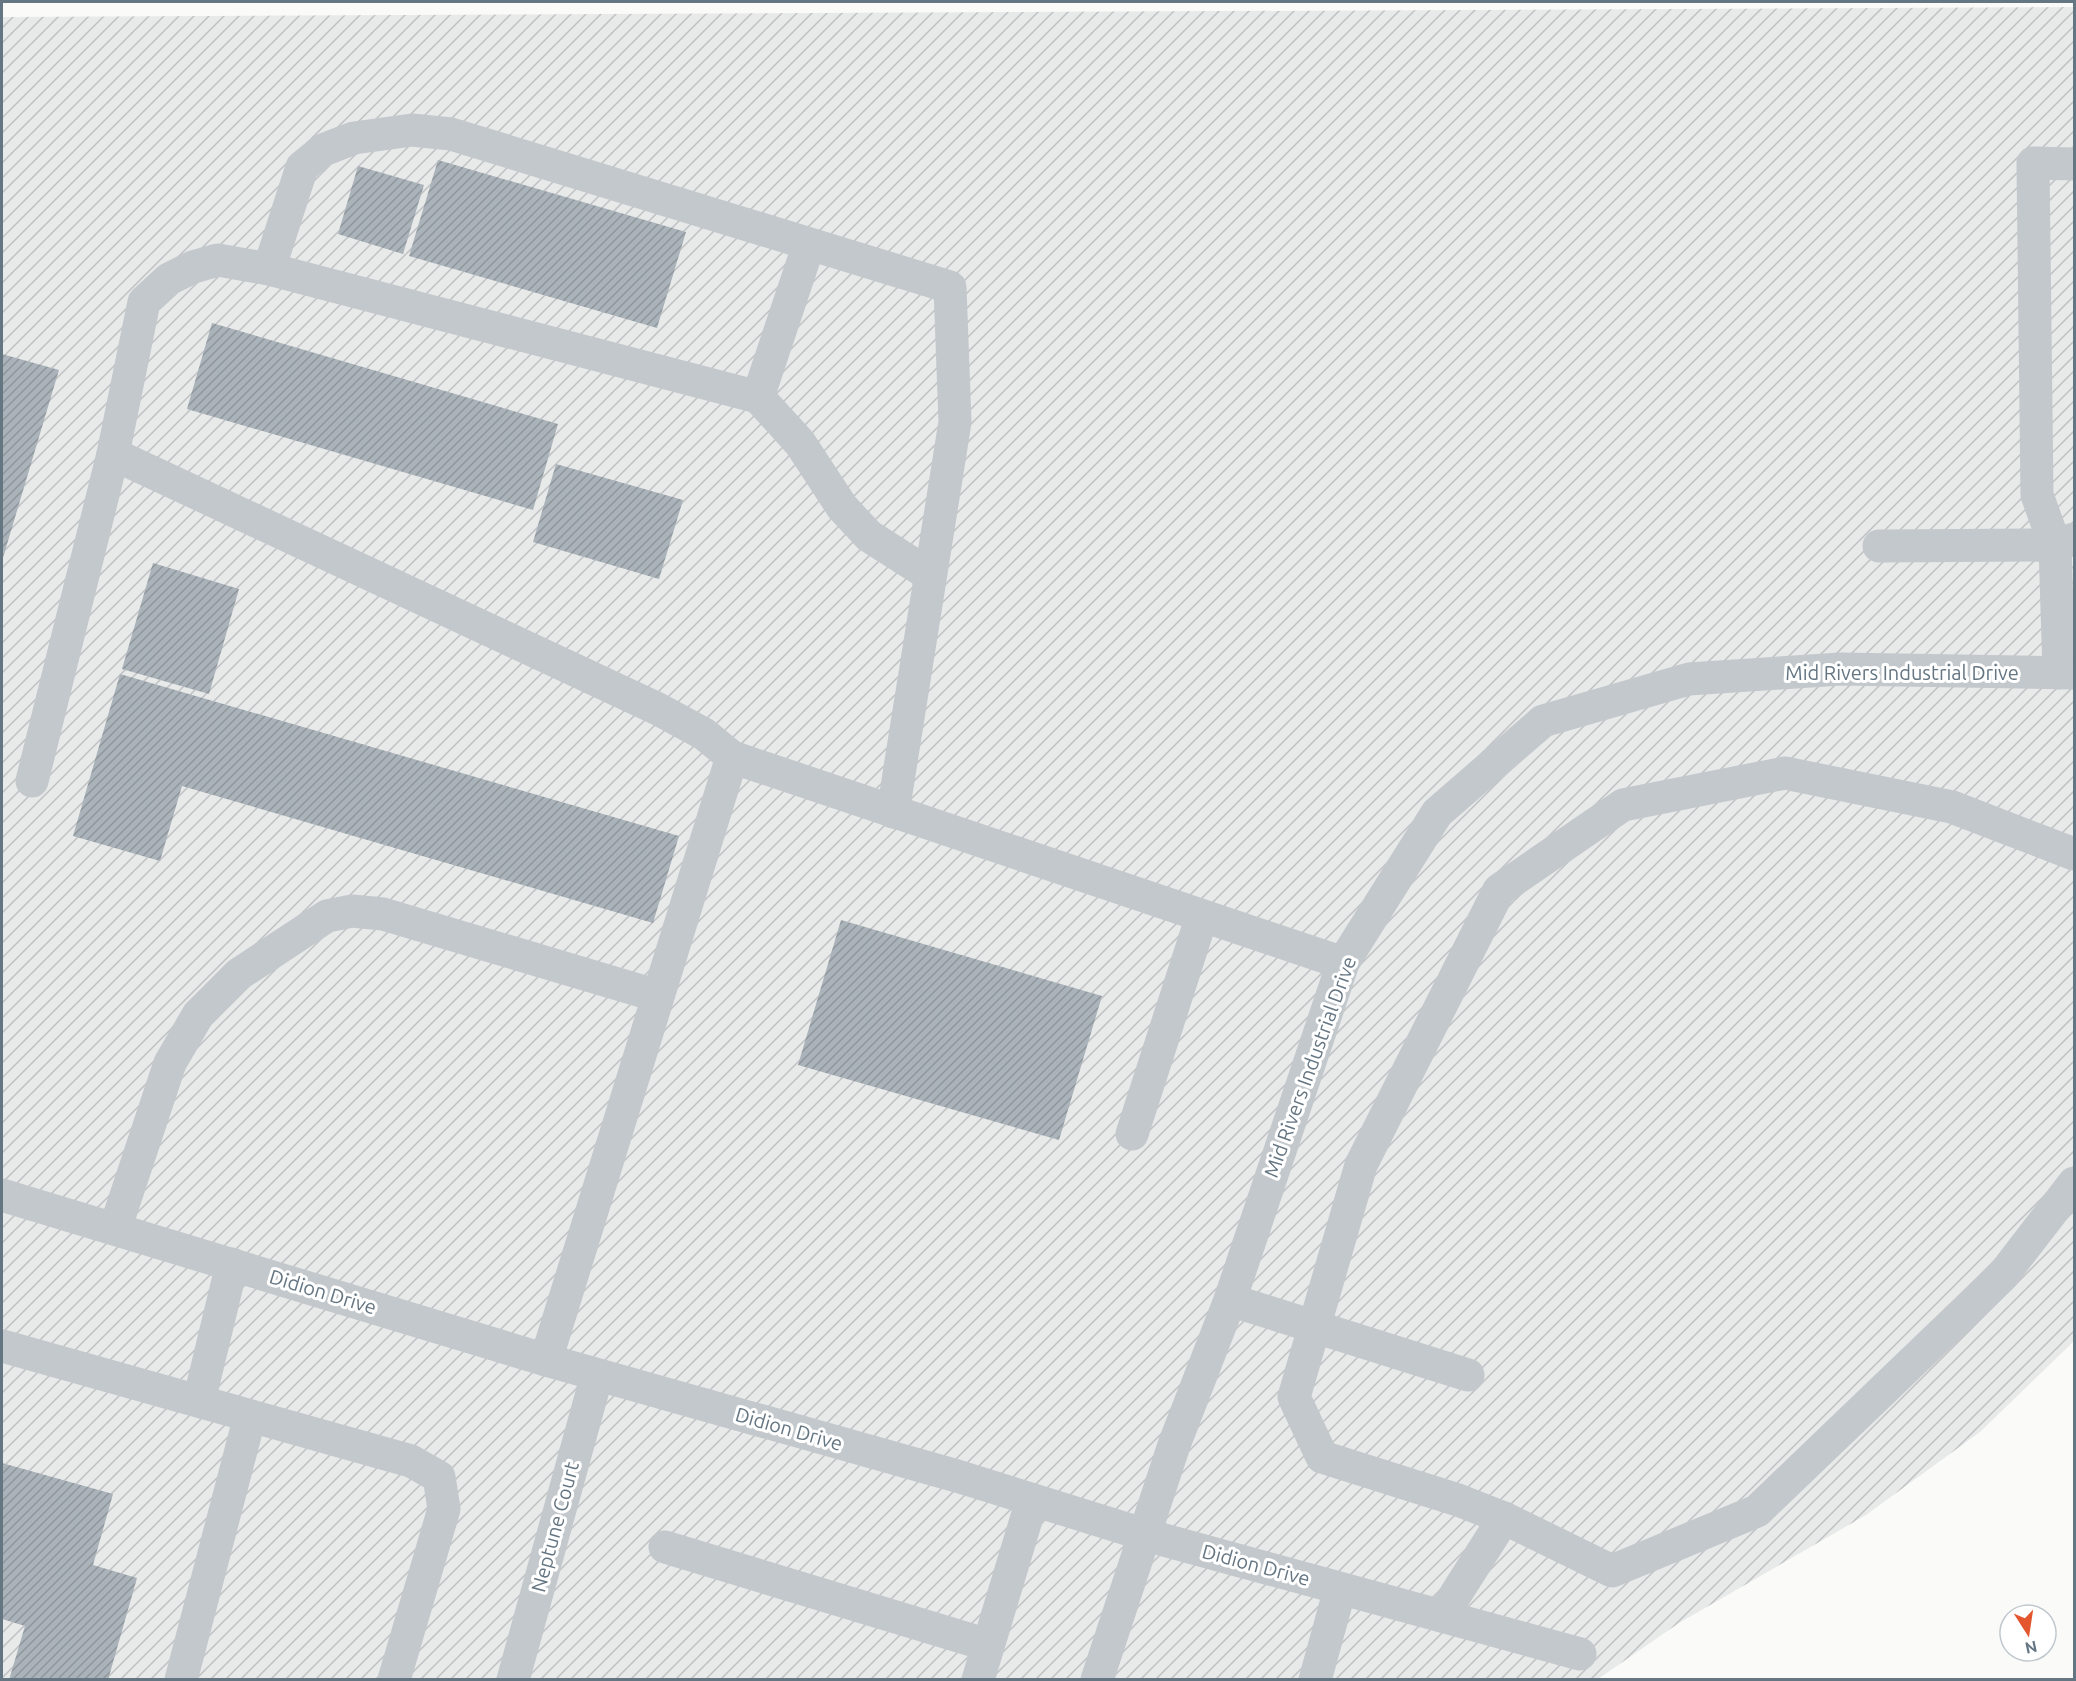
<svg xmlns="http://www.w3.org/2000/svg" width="2076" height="1681" font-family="Ubuntu,sans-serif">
<defs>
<pattern id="industrial-furrows" width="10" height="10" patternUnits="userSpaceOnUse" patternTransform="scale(1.5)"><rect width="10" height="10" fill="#e8e9e9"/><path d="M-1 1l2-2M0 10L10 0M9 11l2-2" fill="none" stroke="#c0c1c2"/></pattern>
<pattern id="building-hatch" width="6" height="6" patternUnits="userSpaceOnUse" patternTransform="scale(1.5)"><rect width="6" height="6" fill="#aab3b9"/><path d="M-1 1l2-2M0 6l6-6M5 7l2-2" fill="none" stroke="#8e969c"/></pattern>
</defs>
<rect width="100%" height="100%" fill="#fafaf8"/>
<polygon fill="url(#industrial-furrows)" points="2074,7 2074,1341 1980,1432 1866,1515 1679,1623 1598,1679 2,1679 2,17"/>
<g fill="url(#building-hatch)">
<polygon points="438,160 686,232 657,328 409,256"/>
<polygon points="358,166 424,185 403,254 338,234"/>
<polygon points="212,323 558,424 533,510 187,409"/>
<polygon points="2,354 59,370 2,561"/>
<polygon points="556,464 683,500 659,579 533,542"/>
<polygon points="153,563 239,589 209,694 122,669"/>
<polygon points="120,674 679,836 653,923 182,786 160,861 73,836"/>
<polygon points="841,920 1102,996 1059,1140 798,1065"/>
<polygon points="2,1463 113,1494 93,1565 137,1578 108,1680 9,1680 25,1626 2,1619"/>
</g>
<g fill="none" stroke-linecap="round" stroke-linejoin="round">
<g stroke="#c3c8cc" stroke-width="33">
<polyline points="809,244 758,397 269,269 302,167 323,150 354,138 412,130 451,134 950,287 955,422 893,812"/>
<polyline points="758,397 800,443 842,507 869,536 930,575"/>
<polyline points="113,454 144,302 169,279 193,267 218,260 269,269"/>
<polyline points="1879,546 2055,545 2074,539"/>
<polyline points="2059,673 2055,545 2037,495 2033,163 2074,164"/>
<polyline points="32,781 113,454 658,709 704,734 732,757"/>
<polyline points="1132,1134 1202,916"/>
<polyline points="2,1195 546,1360 957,1476 1146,1535 1580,1654"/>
<polyline points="115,1229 170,1063 198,1015 239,974 327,916 352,911 383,914 658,996"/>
<polyline points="1230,1300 1468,1375"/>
<polyline points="2,1346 411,1461 439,1477 444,1509 394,1680"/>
<polyline points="546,1360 732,757 1343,963"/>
<polyline points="199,1401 232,1264"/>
<polyline points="1504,1518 1458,1500 1322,1457 1294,1397 1361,1165 1499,890 1623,805 1785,773 1952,807 2074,854"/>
<polyline points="665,1547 988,1645"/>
<polyline points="1442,1616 1504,1518 1612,1571 1757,1511 2003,1275 2074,1183"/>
<polyline points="181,1680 250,1416"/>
<polyline points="513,1680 597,1375"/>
<polyline points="978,1680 1032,1500"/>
<polyline points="1097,1680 1174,1445 1230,1300 1343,963 1437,813 1543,721 1689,679 1841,669 2074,673"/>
<polyline points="1315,1680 1340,1589"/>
</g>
</g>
<g text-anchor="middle" stroke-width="6" stroke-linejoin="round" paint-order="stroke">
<g font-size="20" fill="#657683" stroke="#fff">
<text x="1902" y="680">Mid Rivers Industrial Drive</text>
<text transform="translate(1310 1067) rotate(-70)" y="7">Mid Rivers Industrial Drive</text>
<text transform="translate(323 1292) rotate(17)" y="7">Didion Drive</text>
<text transform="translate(789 1429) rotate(16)" y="7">Didion Drive</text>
<text transform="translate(555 1527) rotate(-75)" y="7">Neptune Court</text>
<text transform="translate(1256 1565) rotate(15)" y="7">Didion Drive</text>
</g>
</g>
<rect width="2076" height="1681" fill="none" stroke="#657683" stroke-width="6"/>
<g transform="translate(2028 1633) rotate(168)"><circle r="28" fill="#ffffff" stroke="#c1c8cd" stroke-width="1.5"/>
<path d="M0-4.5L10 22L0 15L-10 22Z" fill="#e4572e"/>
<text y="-9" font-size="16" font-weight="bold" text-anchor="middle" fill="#657683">N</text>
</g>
</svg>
